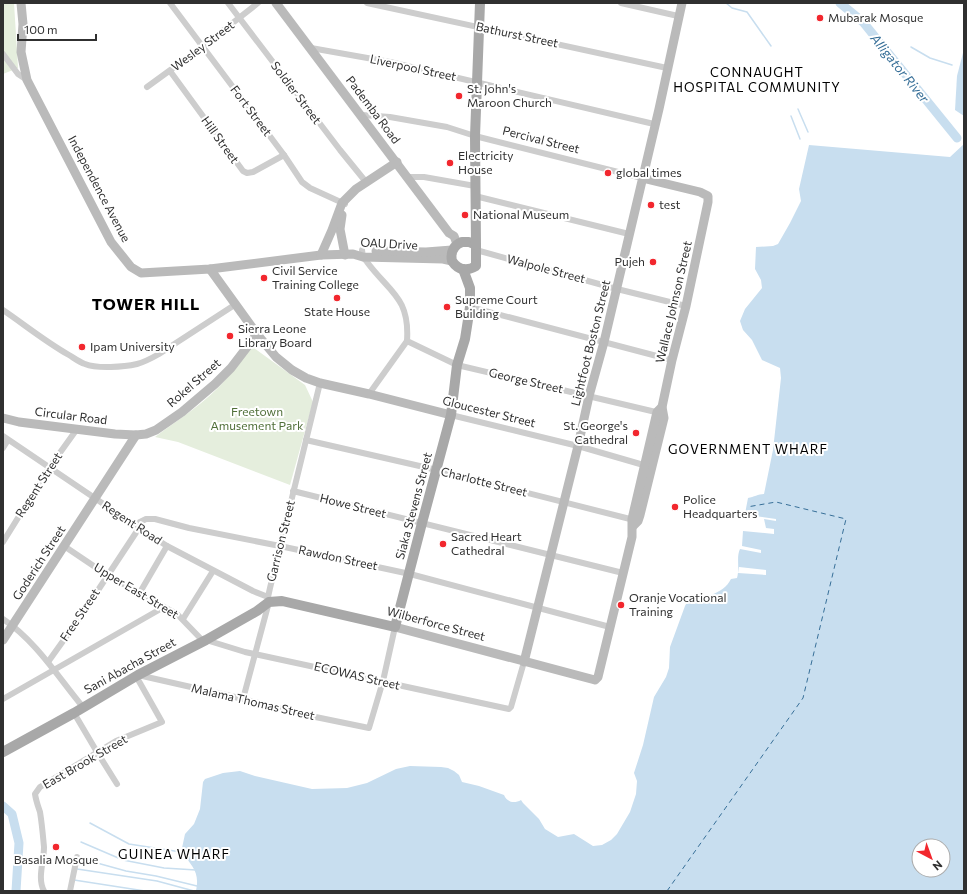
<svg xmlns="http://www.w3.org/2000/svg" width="967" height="894" font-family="Commissioner,sans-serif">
<rect width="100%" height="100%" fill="#fff"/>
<g fill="#e5eedd">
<polygon points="3,3 14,3 18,68 3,74"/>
<path d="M250,345L305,385L313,402L290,485L178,442L155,437C179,419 207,402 227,378C236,368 243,356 250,345Z"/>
</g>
<g fill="#c8deef" fill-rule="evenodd">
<polygon points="964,49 964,116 955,110 957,76"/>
<path d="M964,144V891H196C200,871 192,867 182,852V848L185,834L194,824L200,809L203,782L205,779L223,773L240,771L255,776L312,789L347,788L367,783L396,769L410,766L441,767L448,768L454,771L459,775L462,782L479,786L504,795C507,802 514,804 521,800L523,803L539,819L545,829L558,837L574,834L593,846L602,845L611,840L617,834L630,812L636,794L637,781L634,773L643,745L654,697L666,677L669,668L670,647L685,606L687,602C702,597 723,595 731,579L737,578C740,568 736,557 740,549L761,553V550L742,546L743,531L774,534V529L766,528L764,519L776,521V519L755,516L744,519L748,498C754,497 758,494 764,494L773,450L781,378L780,368L762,360L752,340L743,330L740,321L745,309L762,288L761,280L755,269L756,247L773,246L778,244L790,223L801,201L799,189L809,145L950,157ZM919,846H943V870H919Z"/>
</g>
<polygon fill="#fff" points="739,567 766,570 766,575 738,573"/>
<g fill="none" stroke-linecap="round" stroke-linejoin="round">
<g stroke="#c8deef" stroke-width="1.5">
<polyline points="726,3 732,8 747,12 771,46"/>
<polyline points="911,47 930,58 952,65"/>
<polyline points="798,109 808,132"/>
<polyline points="791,116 800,139"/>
<polyline points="90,823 129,844 181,852 186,857"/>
<polyline points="81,842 123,860 164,868 196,870"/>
<polyline points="79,858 126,871 156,876 197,886"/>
<polyline points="77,869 157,881 194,891"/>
<polyline points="74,880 145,891"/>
</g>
<g stroke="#c8deef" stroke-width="9">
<polyline points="840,3 863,22 957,138"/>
<polyline points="3,806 12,814 19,843 16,891"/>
</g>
<polyline stroke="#376f98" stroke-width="1" stroke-dasharray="5 4" stroke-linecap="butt" points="667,891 803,698 846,519 776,502 747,507"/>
<g stroke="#cdcdcd" stroke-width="6">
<polyline points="170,3 284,155 302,182 310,188 345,204"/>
<polyline points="228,3 340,150 366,182"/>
<polyline points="367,3 667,68"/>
<polyline points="621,3 678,16"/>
<polyline points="311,48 390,62 654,124"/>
<polyline points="3,54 18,74 27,80"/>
<polyline points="170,71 243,171 247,173 253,172 284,155"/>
<polyline points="147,87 202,47 258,3"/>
<polyline points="362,115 390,117 447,127 475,136 642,178"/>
<polyline points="408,177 424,177 475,186"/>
<polyline points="475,196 629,234"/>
<path d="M362,250L363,257L367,262C389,292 410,297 407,341"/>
<polyline points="476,250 617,289 686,306"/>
<polyline points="470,307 672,360"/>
<path d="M3,310C25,325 46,342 69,355C74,358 79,362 85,364C97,369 124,367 137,364C145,362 152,358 159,354L236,304"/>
<polyline points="407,341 457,365 660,413"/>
<polyline points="369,394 407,341"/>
<polyline points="451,415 578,446 647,466"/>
<polyline points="3,436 139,528 167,546 253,591 268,597"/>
<polyline points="306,440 437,470 634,520"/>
<polyline points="3,448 8,440"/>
<polyline points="293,491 623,573"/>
<polyline points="134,525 146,519 155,519 189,528 280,546 410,574 610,627"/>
<polyline points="3,542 49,468 77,429"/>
<polyline points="64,546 107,575 177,614 203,641"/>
<polyline points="139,594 167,546"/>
<path d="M3,619C36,641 58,677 83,707"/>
<polyline points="183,619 213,571"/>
<polyline points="206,640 245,652 509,709 511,707 524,662"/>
<polyline points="48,662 81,616 139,528"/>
<polyline points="138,675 235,697 301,714 369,728 383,681 395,627"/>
<polyline points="3,699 164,607"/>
<polyline points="243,699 269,602 268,597 270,588 320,383"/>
<polyline points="74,713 97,752 117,784"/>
<path d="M44,891C37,878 44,862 44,847C43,836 42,824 40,812C38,806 36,801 35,794L40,787L116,741L162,722L136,676"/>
<polyline points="70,891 77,857"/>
</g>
<g stroke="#bababa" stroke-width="9">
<polyline points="21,3 23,24 21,52 27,80 111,242 131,267 141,273 210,269 321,255 353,254 363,257 443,259 452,261"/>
<polyline points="276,3 449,233 454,236 457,244"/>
<polyline points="342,215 340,229 345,255"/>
<polyline points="376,251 426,252 452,250"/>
<polyline points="321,255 332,230 342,203 356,189 397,162"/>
<polyline points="210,269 257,334 276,357 292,370 306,378 320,383 369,394 451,415"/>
<polyline points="3,418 19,422 115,434 136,435 146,434 156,430 182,412 215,384 231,368 257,334"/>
<polyline points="633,526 638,521 640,515 664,418 662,407 672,360 686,306 708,202 708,196 700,192 642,178"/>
<polyline points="395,627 595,680 598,677 632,537 632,519 657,412 662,407"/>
<polyline points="3,640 136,435"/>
<polyline points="524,662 578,446 589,396 604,342 659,109 682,3"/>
</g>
<g stroke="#a8a8a8" stroke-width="10">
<path d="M462,242H469L476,245V266C466,272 458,270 452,261C450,252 454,245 462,242Z"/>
<polyline points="476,245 475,136 480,3"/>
<polyline points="3,752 74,713 138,675 206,640 257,611 269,602 282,601 395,627 422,523 451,415 457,365 465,339 470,307 470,288 463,269"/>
</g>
</g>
<g fill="#f2272e" stroke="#fff" stroke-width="1.5">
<circle cx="820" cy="18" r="4"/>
<circle cx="459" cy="96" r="4"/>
<circle cx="450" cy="163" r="4"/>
<circle cx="608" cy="173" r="4"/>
<circle cx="651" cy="205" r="4"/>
<circle cx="465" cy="215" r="4"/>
<circle cx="653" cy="262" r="4"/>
<circle cx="264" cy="278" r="4"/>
<circle cx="337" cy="298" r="4"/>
<circle cx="447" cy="307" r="4"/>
<circle cx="230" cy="336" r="4"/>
<circle cx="82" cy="347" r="4"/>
<circle cx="636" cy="433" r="4"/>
<circle cx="675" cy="507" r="4"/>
<circle cx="443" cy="544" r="4"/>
<circle cx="621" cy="605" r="4"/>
<circle cx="56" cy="847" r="4"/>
</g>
<g text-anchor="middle" stroke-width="4" stroke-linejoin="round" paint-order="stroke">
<g font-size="12" fill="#303030" stroke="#fff" text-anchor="start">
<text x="828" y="22">Mubarak Mosque</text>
<text x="467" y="93">St. John's<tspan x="467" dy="14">Maroon Church</tspan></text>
<text x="458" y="160">Electricity<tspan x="458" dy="14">House</tspan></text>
<text x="616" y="177">global times</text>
<text x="659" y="209">test</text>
<text x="473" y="219">National Museum</text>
<text x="645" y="266" text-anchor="end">Pujeh</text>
<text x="272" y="275">Civil Service<tspan x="272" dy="14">Training College</tspan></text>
<text x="455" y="304">Supreme Court<tspan x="455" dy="14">Building</tspan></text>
<text x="337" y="316" text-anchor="middle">State House</text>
<text x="238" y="333">Sierra Leone<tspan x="238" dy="14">Library Board</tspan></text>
<text x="90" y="351">Ipam University</text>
<text x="628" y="430" text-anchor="end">St. George's<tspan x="628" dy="14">Cathedral</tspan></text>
<text x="683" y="504">Police<tspan x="683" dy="14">Headquarters</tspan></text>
<text x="451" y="541">Sacred Heart<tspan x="451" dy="14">Cathedral</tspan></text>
<text x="629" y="602">Oranje Vocational<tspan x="629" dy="14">Training</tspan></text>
<text x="56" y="864" text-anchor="middle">Basalia Mosque</text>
</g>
<g font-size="12" fill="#303030" stroke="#fff">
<text transform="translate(517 35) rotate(12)" y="4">Bathurst Street</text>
<text transform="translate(203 46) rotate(-37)" y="4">Wesley Street</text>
<text transform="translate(413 68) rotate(12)" y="4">Liverpool Street</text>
<text transform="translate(296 93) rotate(53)" y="4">Soldier Street</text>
<text transform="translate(373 110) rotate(53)" y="4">Pademba Road</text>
<text transform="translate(251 111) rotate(53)" y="4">Fort Street</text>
<text transform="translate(220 140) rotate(54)" y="4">Hill Street</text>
<text transform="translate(541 140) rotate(14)" y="4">Percival Street</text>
<text transform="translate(99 189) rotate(62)" y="4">Independence Avenue</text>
<text transform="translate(389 244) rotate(3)" y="4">OAU Drive</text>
<text transform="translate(546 269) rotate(15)" y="4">Walpole Street</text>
<text transform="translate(674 302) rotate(-77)" y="4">Wallace Johnson Street</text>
<text transform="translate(591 343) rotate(-76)" y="4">Lightfoot Boston Street</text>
<text transform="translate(526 381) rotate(13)" y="4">George Street</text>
<text transform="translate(194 383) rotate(-41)" y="4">Rokel Street</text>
<text transform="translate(489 412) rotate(14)" y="4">Gloucester Street</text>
<text transform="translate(71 416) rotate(7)" y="4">Circular Road</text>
<text transform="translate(484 482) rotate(14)" y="4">Charlotte Street</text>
<text transform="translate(39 485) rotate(-57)" y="4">Regent Street</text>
<text transform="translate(353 506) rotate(14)" y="4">Howe Street</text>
<text transform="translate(414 506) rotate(-75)" y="4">Siaka Stevens Street</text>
<text transform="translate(132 523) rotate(33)" y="4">Regent Road</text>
<text transform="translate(281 541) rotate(-76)" y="4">Garrison Street</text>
<text transform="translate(338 558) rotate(12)" y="4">Rawdon Street</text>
<text transform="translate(39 563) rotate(-57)" y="4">Goderich Street</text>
<text transform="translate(136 591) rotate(31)" y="4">Upper East Street</text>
<text transform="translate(80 615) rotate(-56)" y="4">Free Street</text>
<text transform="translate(436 624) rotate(15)" y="4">Wilberforce Street</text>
<text transform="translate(130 666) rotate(-29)" y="4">Sani Abacha Street</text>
<text transform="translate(357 676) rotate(13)" y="4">ECOWAS Street</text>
<text transform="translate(253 702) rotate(13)" y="4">Malama Thomas Street</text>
<text transform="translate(85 762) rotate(-30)" y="4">East Brook Street</text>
</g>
<g font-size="12" fill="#506f39" stroke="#fff">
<text x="257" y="416">Freetown<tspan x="257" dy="14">Amusement Park</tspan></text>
</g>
<g font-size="13" font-style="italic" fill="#376f98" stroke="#fff">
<text transform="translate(900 68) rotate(51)" y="5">Alligator River</text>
</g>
<g font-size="13" letter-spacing="1" fill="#000" stroke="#fff">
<text x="757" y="77">CONNAUGHT<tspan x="757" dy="15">HOSPITAL COMMUNITY</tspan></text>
<text x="748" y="454">GOVERNMENT WHARF</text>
<text x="174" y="859">GUINEA WHARF</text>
</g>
<g font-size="16" font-weight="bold" letter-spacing="1" fill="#000" stroke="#fff">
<text x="146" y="310">TOWER HILL</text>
</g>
</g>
<rect width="967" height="894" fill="none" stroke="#303030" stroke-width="8"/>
<g transform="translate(931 858) rotate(139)"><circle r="19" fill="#ffffff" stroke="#acacac"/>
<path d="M0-3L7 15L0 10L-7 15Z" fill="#f2272e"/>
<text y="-6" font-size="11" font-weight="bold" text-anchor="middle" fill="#303030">N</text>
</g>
<path d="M18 34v6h78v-6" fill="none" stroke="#303030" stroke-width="2"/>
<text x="24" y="34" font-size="12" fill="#303030" stroke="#ffffff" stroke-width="3" paint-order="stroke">100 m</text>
</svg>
